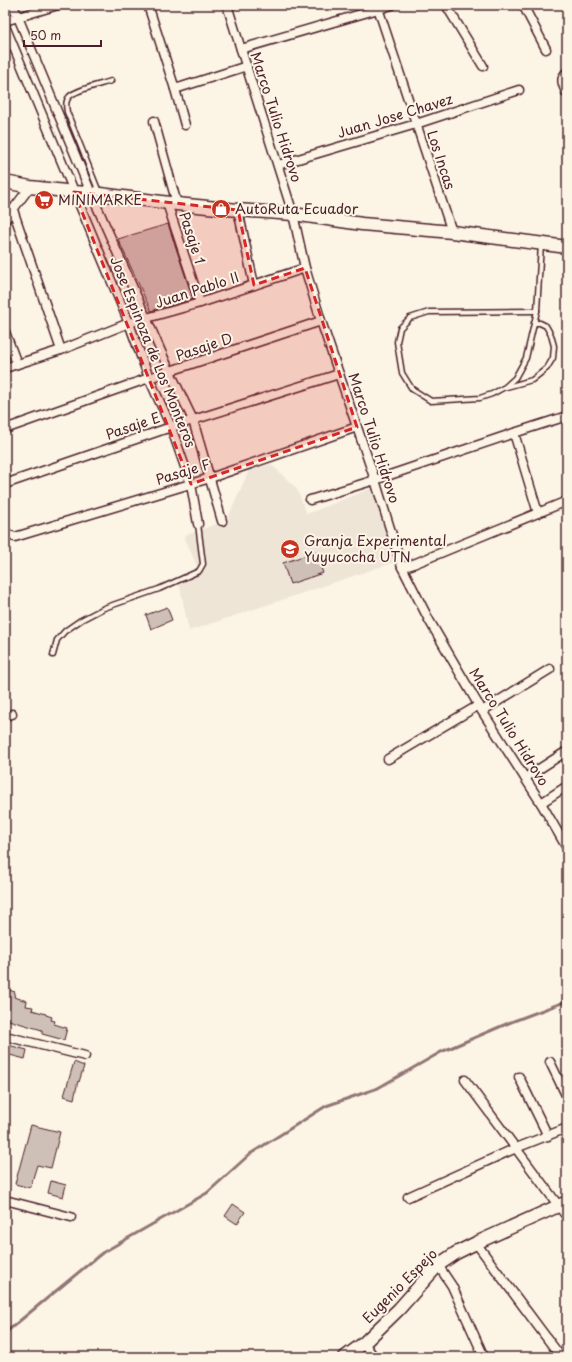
<svg xmlns="http://www.w3.org/2000/svg" width="572" height="1362" font-family="'Playpen Sans',sans-serif">
<rect width="100%" height="100%" fill="#fcf5e5"/>
<filter id="ink" filterUnits="userSpaceOnUse"><feTurbulence type="fractalNoise" baseFrequency=".025" numOctaves="2"/><feDisplacementMap in="SourceGraphic" scale="8" xChannelSelector="R" yChannelSelector="G"/><feConvolveMatrix kernelMatrix="1 2 1 2 8 2 1 2 1" color-interpolation-filters="sRGB"/></filter>
<g filter="url(#ink)">
<polygon fill="#eee5d7" points="271,464 297,489 307,514 372,488 395,562 189,631 178,578 198,569 184,536 227,520 249,470"/>
<g fill="none" stroke-linecap="round" stroke-linejoin="round">
<polyline stroke="#917474" stroke-width="3" points="5,1333 102,1253 207,1193 250,1154 326,1106 378,1088 441,1052 511,1022 567,1001"/>
</g>
<g fill="#cfc0b7" stroke="#4a1f2b">
<polygon points="168,224 193,299 151,311 118,239"/>
<polygon points="315,552 323,573 290,584 283,563"/>
<polygon points="167,607 172,620 151,629 146,615"/>
<polygon points="6,989 15,992 14,997 27,1001 26,1006 33,1007 32,1010 46,1014 46,1015 52,1017 51,1020 55,1021 54,1024 67,1028 64,1040 42,1034 42,1030 5,1019 5,993"/>
<polygon points="8,1045 27,1050 25,1059 6,1054"/>
<polygon points="74,1062 84,1066 79,1082 78,1081 74,1099 64,1096"/>
<polygon points="31,1125 60,1132 51,1168 37,1165 30,1188 15,1184"/>
<polygon points="51,1181 66,1185 63,1197 48,1193"/>
<polygon points="233,1204 245,1212 237,1224 225,1216"/>
</g>
<g fill="none" stroke-linecap="round" stroke-linejoin="round">
<defs>
<g id="lane">
<path d="M99,192L67,112C66,107 65,101 69,97C74,90 102,84 111,81"/>
<polyline points="534,323 540,323 546,326 551,335 554,346 553,358 547,368 532,380 503,388 492,394 480,398 431,401 412,389 402,373 397,342 400,328 410,318 429,312 537,311"/>
<polyline points="505,387 515,378 526,358 537,311 541,244"/>
<polyline points="53,655 57,640 65,631 81,620 104,608 159,589 199,571 203,564 198,524"/>
</g>
<g id="street">
<polyline points="13,5 91,193 170,372 193,420 222,521"/>
<polyline points="148,5 175,89 185,125"/>
<polyline points="227,5 293,214 305,268 321,321 375,480 402,567 429,620 482,711 541,803 567,848"/>
<polyline points="377,5 452,232"/>
<polyline points="446,5 483,66"/>
<polyline points="523,5 546,49"/>
<polyline points="5,21 58,5"/>
<polyline points="5,26 129,323 149,378 171,427 191,484 198,524"/>
<polyline points="241,49 392,5"/>
<path d="M567,72C559,79 563,85 567,94"/>
<polyline points="175,89 247,66"/>
<polyline points="154,121 177,204"/>
<polyline points="278,165 416,124 519,90"/>
<polyline points="167,203 200,303"/>
<polyline points="13,210 61,350"/>
<polyline points="238,210 254,285"/>
<polyline points="5,220 30,187"/>
<polyline points="5,332 17,364"/>
<polyline points="5,368 61,350 129,323 200,303 305,268"/>
<polyline points="5,429 149,378 321,321"/>
<polyline points="514,433 567,416"/>
<polyline points="5,484 171,427 339,374"/>
<polyline points="310,500 375,480 514,433 538,513"/>
<polyline points="5,531 9,535 15,537 210,478 357,427"/>
<polyline points="402,567 411,565 567,501"/>
<polyline points="482,711 550,669"/>
<polyline points="5,716 12,714"/>
<polyline points="388,759 479,705"/>
<polyline points="525,778 567,751"/>
<polyline points="541,803 567,786"/>
<polyline points="5,1036 85,1056"/>
<polyline points="550,1062 567,1097"/>
<polyline points="519,1077 548,1136"/>
<polyline points="465,1080 567,1217"/>
<polyline points="408,1197 516,1148 567,1128"/>
<polyline points="5,1200 71,1217"/>
<polyline points="476,1243 561,1357"/>
<polyline points="438,1265 452,1286 484,1357"/>
<polyline points="364,1343 374,1357"/>
</g>
<g id="secondary">
<polyline points="5,182 30,187 74,192 100,194 177,204 238,210 293,214 362,224 452,232 567,247"/>
<polyline points="345,1357 364,1343 399,1309 438,1265 456,1253 476,1243 567,1202"/>
</g>
</defs>
<use href="#lane" stroke="#4a1f2b" stroke-width="7"/>
<use href="#street" stroke="#4a1f2b" stroke-width="11"/>
<use href="#secondary" stroke="#4a1f2b" stroke-width="15"/>
<use href="#lane" stroke="#fcf5e5" stroke-width="4"/>
<use href="#street" stroke="#fcf5e5" stroke-width="8"/>
<use href="#secondary" stroke="#fcf5e5" stroke-width="12"/>
</g>
</g>
<path fill="#d62828" fill-opacity="0.2" stroke="#d62828" stroke-width="3" stroke-dasharray="8 5" stroke-linejoin="round" d="M74,192L238,210L254,285L305,268L357,427L191,484Z"/>
<defs>
<symbol id="supermarket-disc" viewBox="-11 -11 22 22"><circle r="9.5" fill="#c8321e" stroke="#fcf5e5"/><path d="M-6-5.5h2.5l.6 2H6L4.5 2H-2.5L-4.4-4H-6ZM-1.5 3.2a1.3 1.3 0 1 0 .1 0ZM3 3.2a1.3 1.3 0 1 0 .1 0Z" fill="#fff"/></symbol>
<symbol id="shop-disc" viewBox="-11 -11 22 22"><circle r="9.5" fill="#c8321e" stroke="#fcf5e5"/><path d="M-5-2.5h2.3a2.7 3.5 0 0 1 5.4 0H5L5.5 6h-11ZM-1.5-2.5h3a1.5 2.3 0 0 0-3 0Z" fill="#fff"/></symbol>
<symbol id="university-disc" viewBox="-11 -11 22 22"><circle r="9.5" fill="#c8321e" stroke="#fcf5e5"/><path d="M0-5L7-2L0 1L-7-2ZM-4 1L0 2.5L4 1V4Q0 6-4 4Z" fill="#fff"/></symbol>
</defs>
<g fill-rule="evenodd">
<use href="#supermarket-disc" x="33" y="189" width="22" height="22"/>
<use href="#shop-disc" x="210" y="198" width="22" height="22"/>
<use href="#university-disc" x="279" y="538" width="22" height="22"/>
</g>
<g text-anchor="middle" stroke-width="4" stroke-linejoin="round" paint-order="stroke">
<g font-size="14" fill="#4a1f2b" stroke="#fcf5e5">
<text transform="translate(395 116) rotate(-17)" y="5">Juan Jose Chavez</text>
<text transform="translate(276 117) rotate(72)" y="5">Marco Tulio Hidrovo</text>
<text transform="translate(441 160) rotate(72)" y="5">Los Incas</text>
<text transform="translate(192 238) rotate(72)" y="5">Pasaje 1</text>
<text transform="translate(197 290) rotate(-18)" y="5">Juan Pablo II</text>
<text transform="translate(204 347) rotate(-19)" y="5">Pasaje D</text>
<text transform="translate(153 352) rotate(68)" y="5">Jose Espinoza de Los Monteros</text>
<text transform="translate(133 426) rotate(-19)" y="5">Pasaje E</text>
<text transform="translate(374 438) rotate(72)" y="5">Marco Tulio Hidrovo</text>
<text transform="translate(183 472) rotate(-17)" y="5">Pasaje F</text>
<text transform="translate(509 727) rotate(58)" y="5">Marco Tulio Hidrovo</text>
<text transform="translate(400 1286) rotate(-45)" y="5">Eugenio Espejo</text>
</g>
<g font-size="14" fill="#4a1f2b" stroke="#fcf5e5" text-anchor="start">
<text x="58" y="205">MINIMARKE</text>
<text x="235" y="214">AutoRuta Ecuador</text>
<text x="304" y="546">Granja Experimental<tspan x="304" dy="16">Yuyucocha UTN</tspan></text>
</g>
</g>
<rect width="572" height="1362" fill="none" stroke="#fcf5e5" stroke-width="20"/>
<rect x="10" y="10" width="552" height="1342" fill="none" stroke="#4a1f2b" stroke-width="1.5" filter="url(#ink)"/>
<path d="M24 40v6h77v-6" fill="none" stroke="#4a1f2b" stroke-width="2"/>
<text x="30" y="40" font-size="12" fill="#4a1f2b" stroke="#fcf5e5" stroke-width="3" paint-order="stroke">50 m</text>
</svg>
